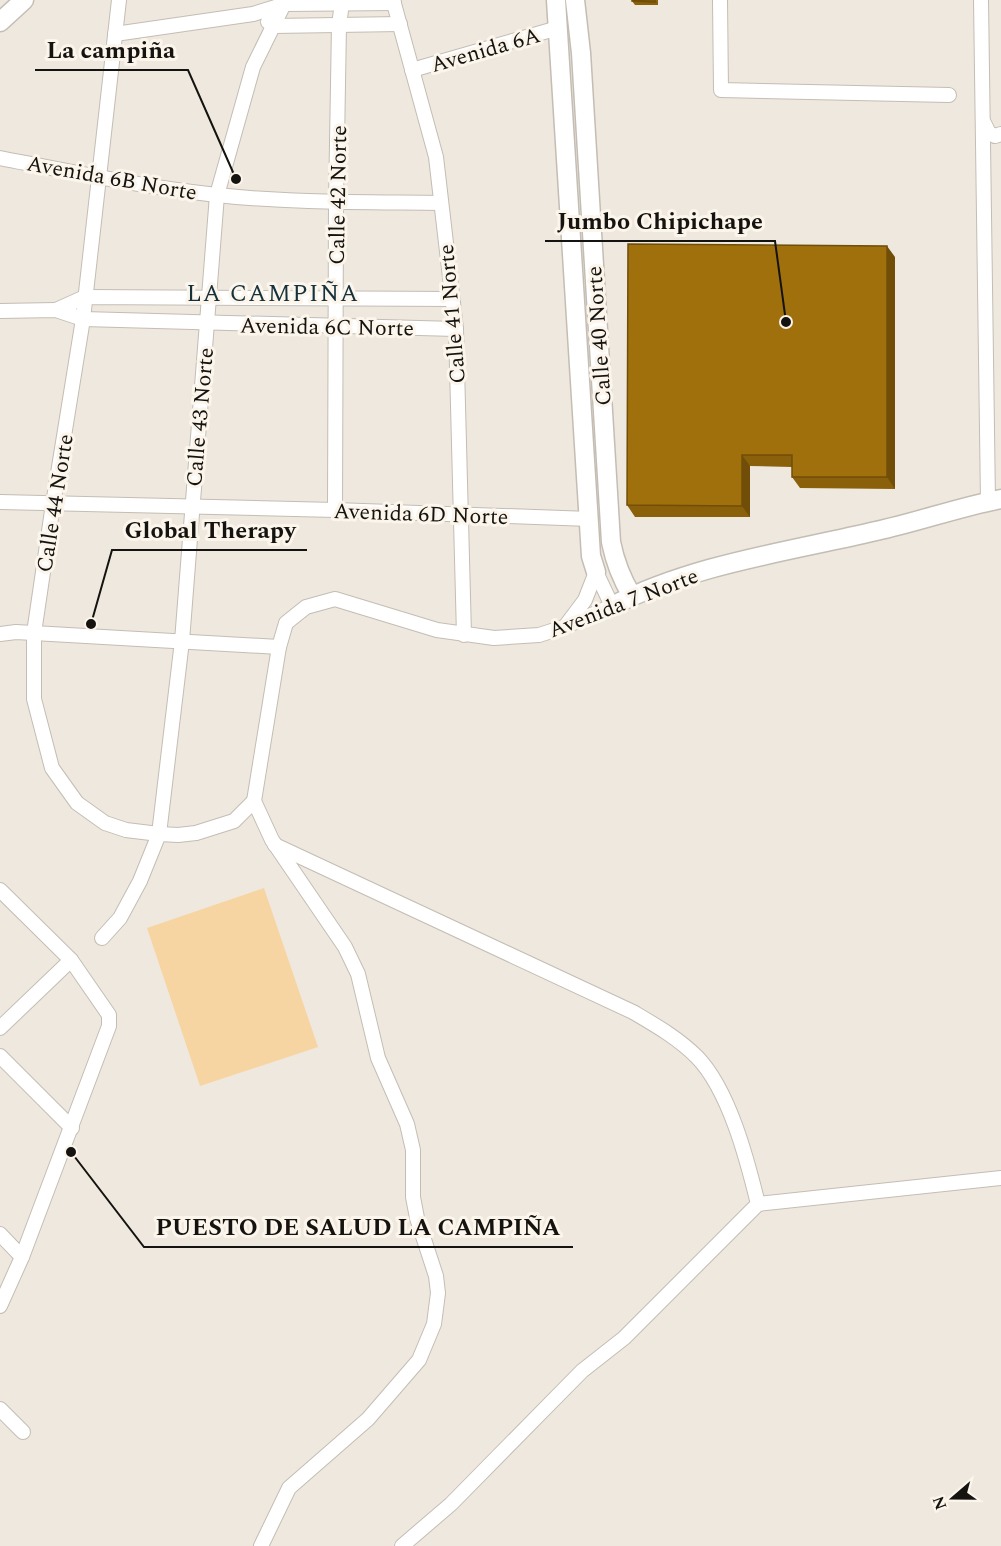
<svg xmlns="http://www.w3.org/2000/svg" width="1001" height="1546" font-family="Spectral,serif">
<rect width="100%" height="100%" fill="#eee8de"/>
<polygon fill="#f7d5a2" points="264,888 318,1047 200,1086 147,928"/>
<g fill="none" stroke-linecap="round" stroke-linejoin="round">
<defs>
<g id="street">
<polyline points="119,0 83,319 53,504 34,633 34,699 52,768 77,803 105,823 126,830 159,834 178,835 196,833 234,821 254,801"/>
<polyline points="393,0 436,157 456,329 464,635"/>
<polyline points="720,0 721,90 949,95"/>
<polyline points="981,0 988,502"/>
<polyline points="268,22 274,26 400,24"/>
<polyline points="115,34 253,14 285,4 394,3"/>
<polyline points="412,70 558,28"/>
<polyline points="984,123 989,133 995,136 1001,134"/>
<path d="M0,158C72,172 144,187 217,195C291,203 366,202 441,203"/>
<polyline points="56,310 85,297 453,299"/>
<polyline points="0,311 56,310 83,319 456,329"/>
<polyline points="0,502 335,510 590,519"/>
<polyline points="335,510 336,202 339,25 342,3"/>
<polyline points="567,624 585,600 596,572"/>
<polyline points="0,634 16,632 279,647"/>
<polyline points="254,801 272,840 345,947 358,974 378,1058 407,1124 413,1150 413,1197 417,1218 436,1276 438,1293 434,1324 419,1360 368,1419 289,1488 261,1546"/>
<polyline points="254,801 279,647 286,623 306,607 335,599 437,630 494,638 539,635 564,627 612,606 596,572"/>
<path d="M275,845L633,1012C655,1025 678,1038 697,1057C729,1090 747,1159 758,1204"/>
<polyline points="0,890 71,960 109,1015 109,1026 22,1257 0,1306"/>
<polyline points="102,938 120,918 140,881 159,834 182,641 217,195 253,67 286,0"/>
<polyline points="0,1028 71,960"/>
<polyline points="0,1056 72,1128"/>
<polyline points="0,1234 22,1257"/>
<polyline points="0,1409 23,1432"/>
<polyline points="402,1546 451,1504 582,1371 624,1338 758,1204 1001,1178"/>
</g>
<g id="secondary">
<polyline points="556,0 591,556 596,572"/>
<path d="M575,0L581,53L611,542C615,562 621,578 632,596"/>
<polyline points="0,22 24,0"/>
<path d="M612,606C694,564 787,552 876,531C918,522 959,507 1001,499"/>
</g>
</defs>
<use href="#street" stroke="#c4bdb4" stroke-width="16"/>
<use href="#secondary" stroke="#c4bdb4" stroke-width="21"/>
<use href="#street" stroke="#fff" stroke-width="14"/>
<use href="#secondary" stroke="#fff" stroke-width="18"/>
</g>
<g fill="#8a600a">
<polygon points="658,0 658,5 635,5 632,1"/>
<polygon points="895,257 895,489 800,488 792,477 792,467 750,466 750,517 635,517 627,505"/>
</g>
<g fill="#704e08">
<polygon points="887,246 895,257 895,489 887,477"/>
<polygon points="742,455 750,466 750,517 742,506"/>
</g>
<g fill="#a0700c" stroke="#704e08" stroke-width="1.5">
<polygon points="632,0 655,0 655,2 632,1"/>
<polygon points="628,244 887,246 887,477 792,477 792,455 742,455 742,506 627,505"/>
</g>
<g text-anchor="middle" stroke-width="6" stroke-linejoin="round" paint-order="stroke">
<g font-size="22" fill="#151310" stroke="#fcf5eb">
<text transform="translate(485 49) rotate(-16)" y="8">Avenida 6A</text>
<text transform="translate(112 177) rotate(10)" y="8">Avenida 6B Norte</text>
<text transform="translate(337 195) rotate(-89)" y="8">Calle 42 Norte</text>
<text transform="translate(451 314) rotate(-95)" y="8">Calle 41 Norte</text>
<text transform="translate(327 326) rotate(1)" y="8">Avenida 6C Norte</text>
<text transform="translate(598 336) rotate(-94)" y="8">Calle 40 Norte</text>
<text transform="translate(199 417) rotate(-85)" y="8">Calle 43 Norte</text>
<text transform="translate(54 503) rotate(-81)" y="8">Calle 44 Norte</text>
<text transform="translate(421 513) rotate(2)" y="8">Avenida 6D Norte</text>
<text transform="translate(623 602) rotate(-21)" y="8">Avenida 7 Norte</text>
</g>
<g font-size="24" letter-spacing="1.5" fill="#14313c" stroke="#fcf5eb">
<text x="273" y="301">LA CAMPIÑA</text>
</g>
</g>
<path fill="none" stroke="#151310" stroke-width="2" d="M236 179L188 70H35M786 322L775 241H545M91 624L112 550H307M71 1152L144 1247H573"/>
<g fill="#151310" stroke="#fcf5eb" stroke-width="2">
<circle cx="236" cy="179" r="6"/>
<circle cx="786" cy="322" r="6"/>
<circle cx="91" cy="624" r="6"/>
<circle cx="71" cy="1152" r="6"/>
</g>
<g font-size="24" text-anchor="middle" font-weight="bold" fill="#151310" stroke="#fcf5eb" stroke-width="6" stroke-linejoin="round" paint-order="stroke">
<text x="111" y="58">La campiña</text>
<text x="660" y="229">Jumbo Chipichape</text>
<text x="210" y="538">Global Therapy</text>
<text x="358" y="1235">PUESTO DE SALUD LA CAMPIÑA</text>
</g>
<g transform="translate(953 1498) rotate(250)" stroke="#fcf5eb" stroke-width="4.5" paint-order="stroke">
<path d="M0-4.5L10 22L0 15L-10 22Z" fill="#151310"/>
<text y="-9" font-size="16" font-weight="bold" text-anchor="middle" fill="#151310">N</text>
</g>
</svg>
